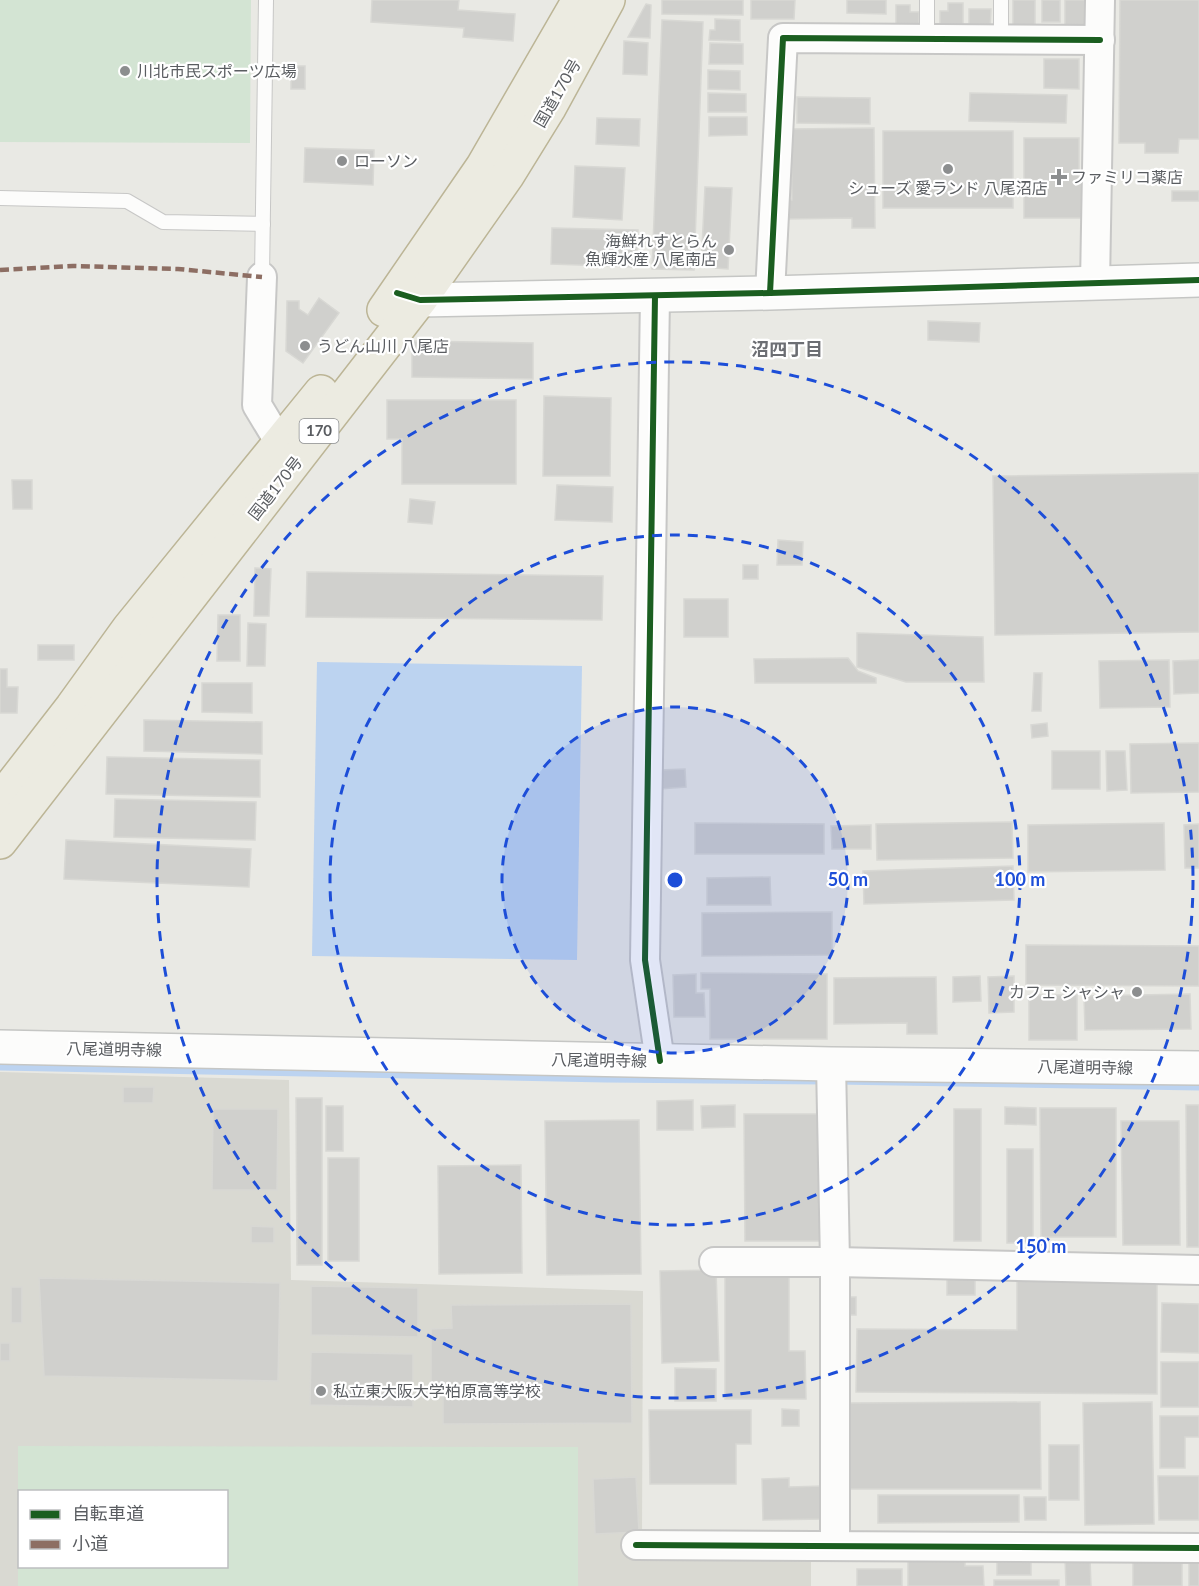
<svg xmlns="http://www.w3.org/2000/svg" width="1199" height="1586" font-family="Lato,'Noto Sans JP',sans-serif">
<rect width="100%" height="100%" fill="#e9e9e4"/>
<path fill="#d9d9d2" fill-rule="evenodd" d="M0,1072L289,1080L291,1280L643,1291L642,1535L811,1554V1586H0ZM20,1492H226V1566H20Z"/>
<g fill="#d3e4d3" fill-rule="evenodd">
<polygon points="0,0 251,0 250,143 0,142"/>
<path d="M18,1446L578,1447V1586H18ZM20,1492H226V1566H20Z"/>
</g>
<polygon fill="#bcd3f0" points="317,662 582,666 577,960 312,956"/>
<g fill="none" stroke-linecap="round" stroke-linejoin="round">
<g stroke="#bcd3f0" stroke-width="7">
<polyline points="0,1067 606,1079 825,1081"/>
<polyline points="836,1081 1199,1087"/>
</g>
</g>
<g fill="#d0d0cd" stroke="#d8d8d4" stroke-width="1.5">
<polygon points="372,0 459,0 458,10 515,14 513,41 463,37 464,28 371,22"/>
<polygon points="662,0 743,0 743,15 662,14"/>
<polygon points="751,0 795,0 794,19 751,19"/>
<polygon points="847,0 886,0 886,14 847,13"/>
<rect x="1013" y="0" width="22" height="25"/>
<rect x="1042" y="0" width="18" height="22"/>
<polygon points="1065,0 1086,0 1087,27 1065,27"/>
<polygon points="1120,0 1199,0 1199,139 1179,139 1178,153 1145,153 1145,143 1119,143"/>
<polygon points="948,3 963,3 963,32 940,32 940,11 948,11"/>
<polygon points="646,4 651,5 650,38 628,37"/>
<polygon points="896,5 910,5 910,12 919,12 919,30 896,31"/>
<polygon points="969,9 991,9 990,32 969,31"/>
<polygon points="715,19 740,20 740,41 709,40 710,30 715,30"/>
<polygon points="662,20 703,22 694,270 652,269"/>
<polygon points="624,41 648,43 647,75 623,74"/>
<polygon points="710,43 743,44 743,64 709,64"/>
<polygon points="1044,59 1079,59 1079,89 1044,88"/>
<rect x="291" y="66" width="14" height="23"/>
<polygon points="708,70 740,71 740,90 708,89"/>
<polygon points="708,93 746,94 746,112 708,112"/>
<polygon points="970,93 1067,95 1066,123 969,121"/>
<polygon points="797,97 870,98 870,124 797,123"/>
<polygon points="709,117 747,117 747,135 709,136"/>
<polygon points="597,118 640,119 639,146 596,144"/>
<polygon points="874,128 875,228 852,228 852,218 786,219 786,200 792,200 791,129"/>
<rect x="883" y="131" width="130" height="77"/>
<polygon points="1024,138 1079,138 1079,177 1086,177 1086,218 1024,218"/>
<polygon points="305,148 374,150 373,185 304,182"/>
<polygon points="575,166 625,168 622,220 573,217"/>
<polygon points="705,187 732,188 728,269 701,267"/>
<rect x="1172" y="191" width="27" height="10"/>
<polygon points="552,228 638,230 636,267 551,264"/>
<polygon points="319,298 339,313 303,363 286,351 287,301 299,301 299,309 308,315"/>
<polygon points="928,321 980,323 979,342 928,340"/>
<polygon points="412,341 533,343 533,379 412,377"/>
<polygon points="544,396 611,398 610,476 543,476"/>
<polygon points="387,400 516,400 516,484 402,484 402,439 387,439"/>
<polygon points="1199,473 1199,632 995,635 993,476"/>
<polygon points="12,480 32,480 32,509 13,509"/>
<polygon points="557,485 613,487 612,522 555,520"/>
<polygon points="410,499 435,502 432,524 408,522"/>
<polygon points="778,540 803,542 802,565 777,565"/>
<rect x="743" y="565" width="15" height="14"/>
<polygon points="255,568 271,569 269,616 254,616"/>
<polygon points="307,572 603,576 602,620 306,617"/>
<rect x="684" y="599" width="44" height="38"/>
<polygon points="218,615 240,615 240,661 217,661"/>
<polygon points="248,623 266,624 265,666 247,666"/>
<polygon points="857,633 983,637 984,682 906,682 857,667"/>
<rect x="38" y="645" width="36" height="15"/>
<polygon points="848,658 858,671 876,678 876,683 755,683 754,659"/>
<polygon points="1169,660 1170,707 1100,708 1099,661"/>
<polygon points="1199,660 1199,693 1174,694 1173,661"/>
<polygon points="0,669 7,669 7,687 18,687 17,713 0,713"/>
<polygon points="1034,673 1042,673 1041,711 1032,711"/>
<polygon points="202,683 252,683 252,713 202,712"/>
<polygon points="144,720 262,722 262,754 144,751"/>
<polygon points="1047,723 1048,736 1032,738 1031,725"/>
<polygon points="1199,743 1199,792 1131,793 1130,744"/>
<rect x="1052" y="751" width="48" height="38"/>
<polygon points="1106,751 1125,751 1127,790 1107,791"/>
<polygon points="107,757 260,760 260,797 106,794"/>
<polygon points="685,769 686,787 660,789 659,770"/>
<polygon points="115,799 256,802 255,840 114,837"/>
<polygon points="1012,822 1013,858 877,860 876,824"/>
<polygon points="695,823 824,824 824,854 695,854"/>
<polygon points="1164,823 1165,870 1028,872 1028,825"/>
<polygon points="1199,824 1199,868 1185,868 1184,825"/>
<polygon points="871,825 871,849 832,849 831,826"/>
<polygon points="66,840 251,849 249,887 64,879"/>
<polygon points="1013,866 1014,900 864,904 863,871"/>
<polygon points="770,877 771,905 707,905 707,878"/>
<polygon points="832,912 832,955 702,956 702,913"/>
<polygon points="1026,945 1199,946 1199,986 1026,985"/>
<polygon points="701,973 827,974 827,1039 710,1039 710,989 701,989"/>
<polygon points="696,974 696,993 704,993 705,1017 674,1017 673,975"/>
<polygon points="980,976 981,1001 953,1002 953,977"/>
<polygon points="1014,976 1014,1012 989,1013 988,977"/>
<polygon points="936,977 937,1034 907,1034 907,1023 834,1024 834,978"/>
<polygon points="1190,994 1191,1029 1085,1030 1084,996"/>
<rect x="1029" y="995" width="48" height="45"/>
<polygon points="123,1087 154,1087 153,1103 123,1103"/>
<polygon points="296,1098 322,1098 322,1265 297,1265"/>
<polygon points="693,1100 693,1130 657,1130 657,1101"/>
<polygon points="735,1105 735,1127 702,1128 701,1106"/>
<polygon points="1186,1105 1199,1105 1199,1247 1187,1247"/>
<rect x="326" y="1106" width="17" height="45"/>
<polygon points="1005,1107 1036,1108 1036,1125 1005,1124"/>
<polygon points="1040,1108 1116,1108 1116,1237 1041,1237"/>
<polygon points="213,1109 278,1109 277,1190 212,1190"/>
<rect x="954" y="1109" width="27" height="132"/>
<polygon points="744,1114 824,1114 824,1241 745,1241"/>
<polygon points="639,1120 641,1274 547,1275 545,1121"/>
<polygon points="1121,1121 1179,1121 1180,1245 1123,1245"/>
<rect x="1007" y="1149" width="26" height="94"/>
<rect x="328" y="1158" width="31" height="103"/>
<polygon points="521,1165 522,1273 439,1274 438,1166"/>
<polygon points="251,1226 274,1227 274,1243 251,1243"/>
<polygon points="716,1270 719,1361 662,1363 660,1271"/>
<polygon points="725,1270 789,1270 789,1351 805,1351 806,1399 725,1399"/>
<polygon points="39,1278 280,1283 278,1381 44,1376"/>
<rect x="947" y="1279" width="28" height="16"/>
<polygon points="1017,1279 1157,1279 1157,1394 856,1392 857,1329 1017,1330"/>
<polygon points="311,1286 418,1288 418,1337 311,1335"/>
<rect x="11" y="1287" width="11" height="36"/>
<rect x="845" y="1297" width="11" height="18"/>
<polygon points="1162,1303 1199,1304 1199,1353 1161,1352"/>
<polygon points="631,1304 632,1423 443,1424 443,1397 431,1397 431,1329 452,1328 451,1305"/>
<rect x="0" y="1343" width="10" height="18"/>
<polygon points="311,1352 413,1354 413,1407 310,1405"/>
<rect x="1161" y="1362" width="38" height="45"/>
<polygon points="675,1368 716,1369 716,1401 675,1401"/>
<polygon points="1040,1402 1041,1489 850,1489 850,1403"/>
<polygon points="1152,1402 1154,1524 1085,1525 1083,1403"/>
<polygon points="782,1409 799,1410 799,1426 782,1426"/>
<polygon points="649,1410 751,1410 751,1444 736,1444 736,1484 650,1484"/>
<polygon points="1160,1416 1199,1416 1199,1437 1185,1437 1185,1468 1160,1468"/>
<rect x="1049" y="1445" width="30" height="55"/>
<polygon points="1158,1476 1199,1476 1199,1520 1159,1520"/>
<polygon points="636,1477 639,1532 595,1534 593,1479"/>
<polygon points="789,1478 789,1487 823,1486 824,1519 763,1520 762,1479"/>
<polygon points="878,1495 1019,1495 1019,1522 878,1523"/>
<polygon points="1024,1497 1046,1497 1046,1520 1025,1520"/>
<rect x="997" y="1552" width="34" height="23"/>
<polygon points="908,1554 965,1554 965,1566 983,1566 984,1586 908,1586"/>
<rect x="1189" y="1555" width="10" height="31"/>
<polygon points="1133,1557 1182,1558 1182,1586 1133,1586"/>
<polygon points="1065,1558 1090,1558 1091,1586 1066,1586"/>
<rect x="857" y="1569" width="45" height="17"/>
<rect x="994" y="1580" width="65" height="6"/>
</g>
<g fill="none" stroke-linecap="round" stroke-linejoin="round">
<defs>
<g id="lane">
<polyline points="1001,0 1001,40"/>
<polyline points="927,39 927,0"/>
<polyline points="0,198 127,201 163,222 263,224"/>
<polyline points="262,277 266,0"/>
</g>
<g id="street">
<polyline points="262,277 257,405 280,443"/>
<polyline points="1095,284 1100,0"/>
<polyline points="770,293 783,38 1100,40"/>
<polyline points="655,296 645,960 660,1061"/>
<polyline points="831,1064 835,1262 835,1546"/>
<polyline points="714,1262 835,1262 1199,1270"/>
<polyline points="636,1545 1199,1548"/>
</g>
<g id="secondary">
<polyline points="397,293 420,300 770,293 1199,280"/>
<polyline points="0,1047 831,1064 1199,1068"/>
</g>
<g id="highway">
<polyline points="384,310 483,166 579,0"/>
<polyline points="0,800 72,707 129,628 321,392"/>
<polyline points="0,842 420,300 507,176 549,108 608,0"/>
</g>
</defs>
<use href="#lane" stroke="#c7c7c6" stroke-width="16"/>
<use href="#street" stroke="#c7c7c6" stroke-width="32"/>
<use href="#secondary" stroke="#c5c6c4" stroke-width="36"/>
<use href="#highway" stroke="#bcb596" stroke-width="36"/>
<use href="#lane" stroke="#fcfcfb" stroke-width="14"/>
<use href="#street" stroke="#fcfcfb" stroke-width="28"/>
<use href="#secondary" stroke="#fcfcfb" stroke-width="33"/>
<use href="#highway" stroke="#ecebe1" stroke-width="33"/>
<polyline stroke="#8d6e63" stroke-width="4.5" stroke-dasharray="9 4.5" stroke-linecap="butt" points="0,270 73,266 178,269 262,277"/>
<defs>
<g id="cycleway">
<polyline points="397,293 420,300 770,293 1199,280"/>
<polyline points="770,293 783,38 1100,40"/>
<polyline points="655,296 645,960 660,1061"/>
<polyline points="636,1545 1199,1548"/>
</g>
</defs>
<use href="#cycleway" stroke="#fff" stroke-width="10"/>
<use href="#cycleway" stroke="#1b5e20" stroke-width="6"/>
</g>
<circle cx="675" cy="880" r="173" fill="#1d4ed8" fill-opacity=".12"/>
<g fill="none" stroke="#1d4ed8" stroke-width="3" stroke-dasharray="10 8">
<circle cx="675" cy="880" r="173"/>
<circle cx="675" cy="880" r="345"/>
<circle cx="675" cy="880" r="518"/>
</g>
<g fill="#8c8e8f" stroke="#fff" stroke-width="2">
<circle cx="125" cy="71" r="6"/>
<circle cx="342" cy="161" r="6"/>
<circle cx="948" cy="169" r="6"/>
<path d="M1056 168h6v6h6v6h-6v6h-6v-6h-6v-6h6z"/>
<circle cx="729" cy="250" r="6"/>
<circle cx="305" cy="346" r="6"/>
<circle cx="1137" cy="992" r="6"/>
<circle cx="321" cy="1391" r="6"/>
</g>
<g text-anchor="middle" stroke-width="4.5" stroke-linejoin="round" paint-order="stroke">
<rect fill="#fff" stroke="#8c8e90" stroke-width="1.5" x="299.5" y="419" width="39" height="24" rx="4.5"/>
<g font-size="15" font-weight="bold" fill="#5a5d61">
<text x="319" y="436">170</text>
</g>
<g font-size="16" fill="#5a5d61" stroke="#fff" text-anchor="start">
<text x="137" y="77">川北市民スポーツ広場</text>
<text x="354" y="167">ローソン</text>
<text x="1071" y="183">ファミリコ薬店</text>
<text x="948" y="194" text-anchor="middle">シューズ 愛ランド 八尾沼店</text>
<text x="717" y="247" text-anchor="end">海鮮れすとらん<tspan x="717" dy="18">魚輝水産 八尾南店</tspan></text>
<text x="317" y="352">うどん山川 八尾店</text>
<text x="1125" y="998" text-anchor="end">カフェ シャシャ</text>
<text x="333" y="1397">私立東大阪大学柏原高等学校</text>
</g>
<g font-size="16" fill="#5a5d61" stroke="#fff">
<text transform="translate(557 93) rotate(-60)" y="6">国道170号</text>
<text transform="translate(275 488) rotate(-52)" y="6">国道170号</text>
<text transform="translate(114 1049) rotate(1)" y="6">八尾道明寺線</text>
<text transform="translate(599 1060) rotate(1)" y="6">八尾道明寺線</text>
<text transform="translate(1085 1067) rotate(1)" y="6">八尾道明寺線</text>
</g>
<g font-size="18" font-weight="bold" fill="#6c6e73" stroke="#fff">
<text x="787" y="356">沼四丁目</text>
</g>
</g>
<circle cx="675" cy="880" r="9" fill="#1d4ed8" stroke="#fff" stroke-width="3"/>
<g font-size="18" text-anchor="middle" font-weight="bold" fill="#1d4ed8" stroke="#fff" stroke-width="4.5" stroke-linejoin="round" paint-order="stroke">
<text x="848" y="886">50 m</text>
<text x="1020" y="886">100 m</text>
<text x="1041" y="1253">150 m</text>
</g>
<rect x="18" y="1490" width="210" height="78" fill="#ffffff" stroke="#bdbec0" stroke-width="1.5"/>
<rect x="30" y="1510" width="30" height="9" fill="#1b5e20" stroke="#bdbec0" stroke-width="1.5"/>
<text x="72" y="1520" font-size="18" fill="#5a5d61">自転車道</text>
<rect x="30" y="1540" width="30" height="9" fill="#8d6e63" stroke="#bdbec0" stroke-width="1.5"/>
<text x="72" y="1550" font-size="18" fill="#5a5d61">小道</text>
</svg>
